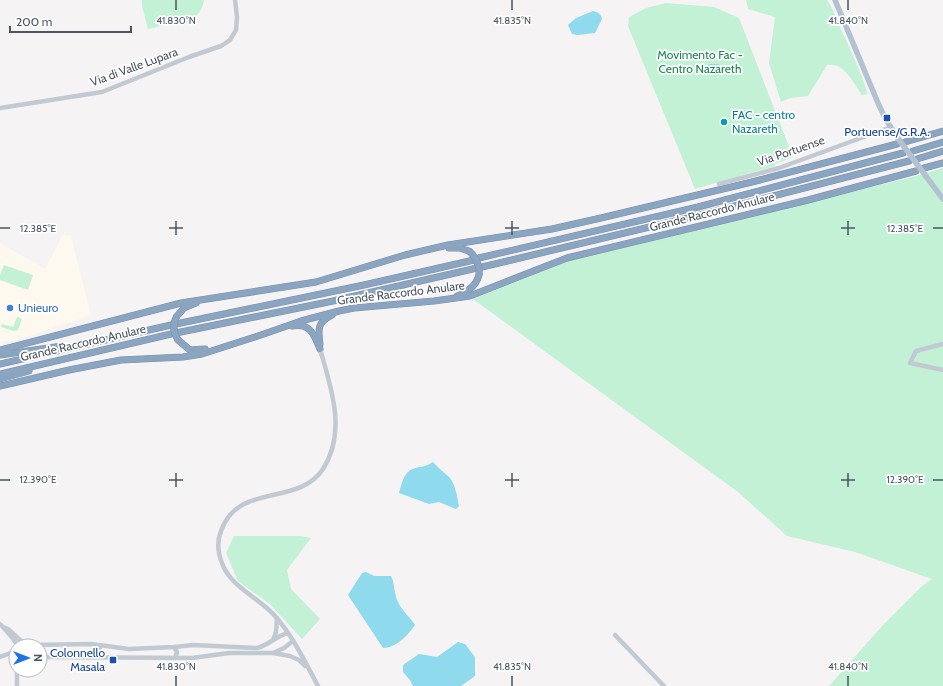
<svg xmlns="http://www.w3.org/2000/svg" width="943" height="686" font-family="Cabin,sans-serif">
<rect width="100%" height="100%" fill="#f5f3f3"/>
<polygon fill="#fdf9ef" points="63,234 71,236 91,315 29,336 0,342 0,243 45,269"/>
<g fill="#c3f1d5">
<path d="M142,0H204C203,8 199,14 192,19L148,29L142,6Z"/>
<path d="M746,0H827C833,8 835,16 839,25C850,48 860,70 868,94L862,95C853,83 845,62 827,65L808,96L790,98L781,102L769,63L775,17L748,9Z"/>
<polygon points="666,3 714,7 739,18 793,157 775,164 775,166 695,189 628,26 629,17 646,8"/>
<polygon points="943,168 943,686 829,686 883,625 922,586 932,579 855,552 787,536 738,492 473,299 569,261 920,175"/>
<polygon points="4,265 33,275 28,290 0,280 0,275"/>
<polygon points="17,317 22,319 18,330 14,331 1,327 2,324 13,327"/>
<polygon points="234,536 300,536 311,538 287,570 291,589 320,619 302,639 270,604 238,581 226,553"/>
</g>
<g fill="#90daee">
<path d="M593,11C598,12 601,14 602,19L595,33L578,35L572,34L568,25L576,18Z"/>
<polygon points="709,64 718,64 724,70 719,74 707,73 706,69"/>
<path d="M433,462C438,468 445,473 450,478C456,486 457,497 459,506L456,509L439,502L429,504L399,493C402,483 404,470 416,468C424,466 425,467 433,462Z"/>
<path d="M366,572L374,576H391C395,584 394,594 398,602C402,611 410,617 415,625C408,635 396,648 383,648L348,595L362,573Z"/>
<polygon points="458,642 465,644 475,657 475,676 461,686 413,686 410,680 403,672 403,665 419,654 437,657"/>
</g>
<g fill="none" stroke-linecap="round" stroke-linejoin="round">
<defs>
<g id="highway">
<polyline points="905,142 943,131"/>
<polyline points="913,151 943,142"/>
<polyline points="917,159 943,151"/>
<polyline points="924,168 943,163"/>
<polyline points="449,248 459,248 469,251"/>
<polyline points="479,258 698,207 903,153"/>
<polyline points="482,267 700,215 909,161"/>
<path d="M457,296C468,292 476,286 479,275"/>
<polyline points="177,316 184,308 196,303"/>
<polyline points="176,324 364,285 474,260"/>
<path d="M292,326C311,323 314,335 320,349"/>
<polyline points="176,333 333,301 477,268"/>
<polyline points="178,340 190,350 205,349"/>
<path d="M320,344C318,330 317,322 332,315"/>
<polyline points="0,350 181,303 316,282 405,255 448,245 552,229 601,218 752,182 897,144"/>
<polyline points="0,355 62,346"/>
<polyline points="0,364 171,325"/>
<polyline points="0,374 171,334"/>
<polyline points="0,379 29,371"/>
<polyline points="0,386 69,370 121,360 183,357 202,354 261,335 301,321 339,311 354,308 434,301 470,296 567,258 808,200 916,171"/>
</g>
</defs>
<use href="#highway" stroke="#7690ad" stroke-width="7"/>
<g stroke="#c1cad2" stroke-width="4.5">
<polyline points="0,108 102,92 189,57 221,46 230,40 236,30 237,17 235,0"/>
<polyline points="719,184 779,168 891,127"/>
<polyline points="943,344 916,351 910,363 943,370"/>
<path d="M0,624C4,628 16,641 17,646"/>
<polyline points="3,627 8,629 21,641 30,645"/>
<polyline points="615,635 664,686"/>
<polyline points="273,640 276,632 277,618"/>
<path d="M27,646L30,645L91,644L129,649L174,647L193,645L257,648C269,645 276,636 288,633"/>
<polyline points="174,647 177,652 175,658"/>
<polyline points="273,653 284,648 293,641"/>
<polyline points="0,657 16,651"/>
<polyline points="40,657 192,658 229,653 273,653 290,656 299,660 305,666"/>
<polyline points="99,657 98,651 101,646"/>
<polyline points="17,686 17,670"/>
<path d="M318,686C305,662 293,636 275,616C260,598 230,587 222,563C218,553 217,541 221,531C238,482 298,507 323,469C347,432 331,387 320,349"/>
</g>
<g stroke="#b3c2d1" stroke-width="5.5">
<polyline points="835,0 878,103 885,118 897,137"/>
<polyline points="925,175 943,199"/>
</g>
<use href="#highway" stroke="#8ba5c1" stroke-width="6"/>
<defs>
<g id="highway-bridge">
<path d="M469,251C477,258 480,265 479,275"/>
<path d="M177,316C172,324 173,332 178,340"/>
</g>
</defs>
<use href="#highway-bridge" stroke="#7690ad" stroke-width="7" stroke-linecap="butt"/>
<polyline stroke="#b3c2d1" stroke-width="5.5" points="897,137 925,175"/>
<use href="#highway-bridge" stroke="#8ba5c1" stroke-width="6"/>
</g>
<path fill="none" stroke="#4a5661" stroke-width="1.5" d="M176,0V10M512,0V10M848,0V10M176,221V235M512,221V235M848,221V235M0,228H10M169,228H183M505,228H519M841,228H855M933,228H943M176,473V487M512,473V487M848,473V487M0,480H10M169,480H183M505,480H519M841,480H855M933,480H943M176,676V686M512,676V686M848,676V686"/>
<g fill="#1a4fb4" stroke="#fff" stroke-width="1.5">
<rect x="883" y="114" width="8" height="8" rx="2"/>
<rect x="109" y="656" width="8" height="8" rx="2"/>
</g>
<circle fill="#0f9aa8" stroke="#fff" stroke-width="1.5" cx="724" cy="122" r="4"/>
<circle fill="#3f7fe0" stroke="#fff" stroke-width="1.5" cx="10" cy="308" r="4"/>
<g text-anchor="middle" stroke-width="3.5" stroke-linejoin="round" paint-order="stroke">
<g font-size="12" fill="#17864f" stroke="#fff">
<text x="700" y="59">Movimento Fac -<tspan x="700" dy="14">Centro Nazareth</tspan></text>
</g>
<g font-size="12" fill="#4a5661" stroke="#fff">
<text transform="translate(134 67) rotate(-20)" y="4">Via di Valle Lupara</text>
<text transform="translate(791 151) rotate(-19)" y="4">Via Portuense</text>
<text transform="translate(712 212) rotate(-14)" y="4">Grande Raccordo Anulare</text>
<text transform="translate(401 293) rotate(-7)" y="4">Grande Raccordo Anulare</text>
<text transform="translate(83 343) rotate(-13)" y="4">Grande Raccordo Anulare</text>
</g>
<g font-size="12" fill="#0d838f" stroke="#fff" text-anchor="start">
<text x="732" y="119">FAC - centro<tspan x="732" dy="14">Nazareth</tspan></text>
</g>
<g font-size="12" fill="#164399" stroke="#fff">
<text x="887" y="136">Portuense/G.R.A.</text>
<text x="105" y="657" text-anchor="end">Colonnello<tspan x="105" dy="14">Masala</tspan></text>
</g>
<g font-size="12" fill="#366cbe" stroke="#fff" text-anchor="start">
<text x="18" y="312">Unieuro</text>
</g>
</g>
<g font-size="10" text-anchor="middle" fill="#4a5661" stroke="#fff" stroke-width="3.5" stroke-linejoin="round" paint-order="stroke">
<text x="176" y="24">41.830°N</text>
<text x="512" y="24">41.835°N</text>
<text x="848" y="24">41.840°N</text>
<text x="905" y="232">12.385°E</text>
<text x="38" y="232">12.385°E</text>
<text x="905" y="483">12.390°E</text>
<text x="38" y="483">12.390°E</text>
<text x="176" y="670">41.830°N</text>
<text x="512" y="670">41.835°N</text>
<text x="848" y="670">41.840°N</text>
</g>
<g transform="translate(28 658) rotate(90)"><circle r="19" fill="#ffffff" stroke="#b7bbc0"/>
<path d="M0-3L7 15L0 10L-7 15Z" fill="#1a73e8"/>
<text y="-6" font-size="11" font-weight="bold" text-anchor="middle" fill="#4a5661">N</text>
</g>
<path d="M10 26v6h121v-6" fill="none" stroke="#4a5661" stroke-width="2"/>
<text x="16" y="26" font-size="12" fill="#4a5661" stroke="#ffffff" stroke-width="3" paint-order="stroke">200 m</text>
</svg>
